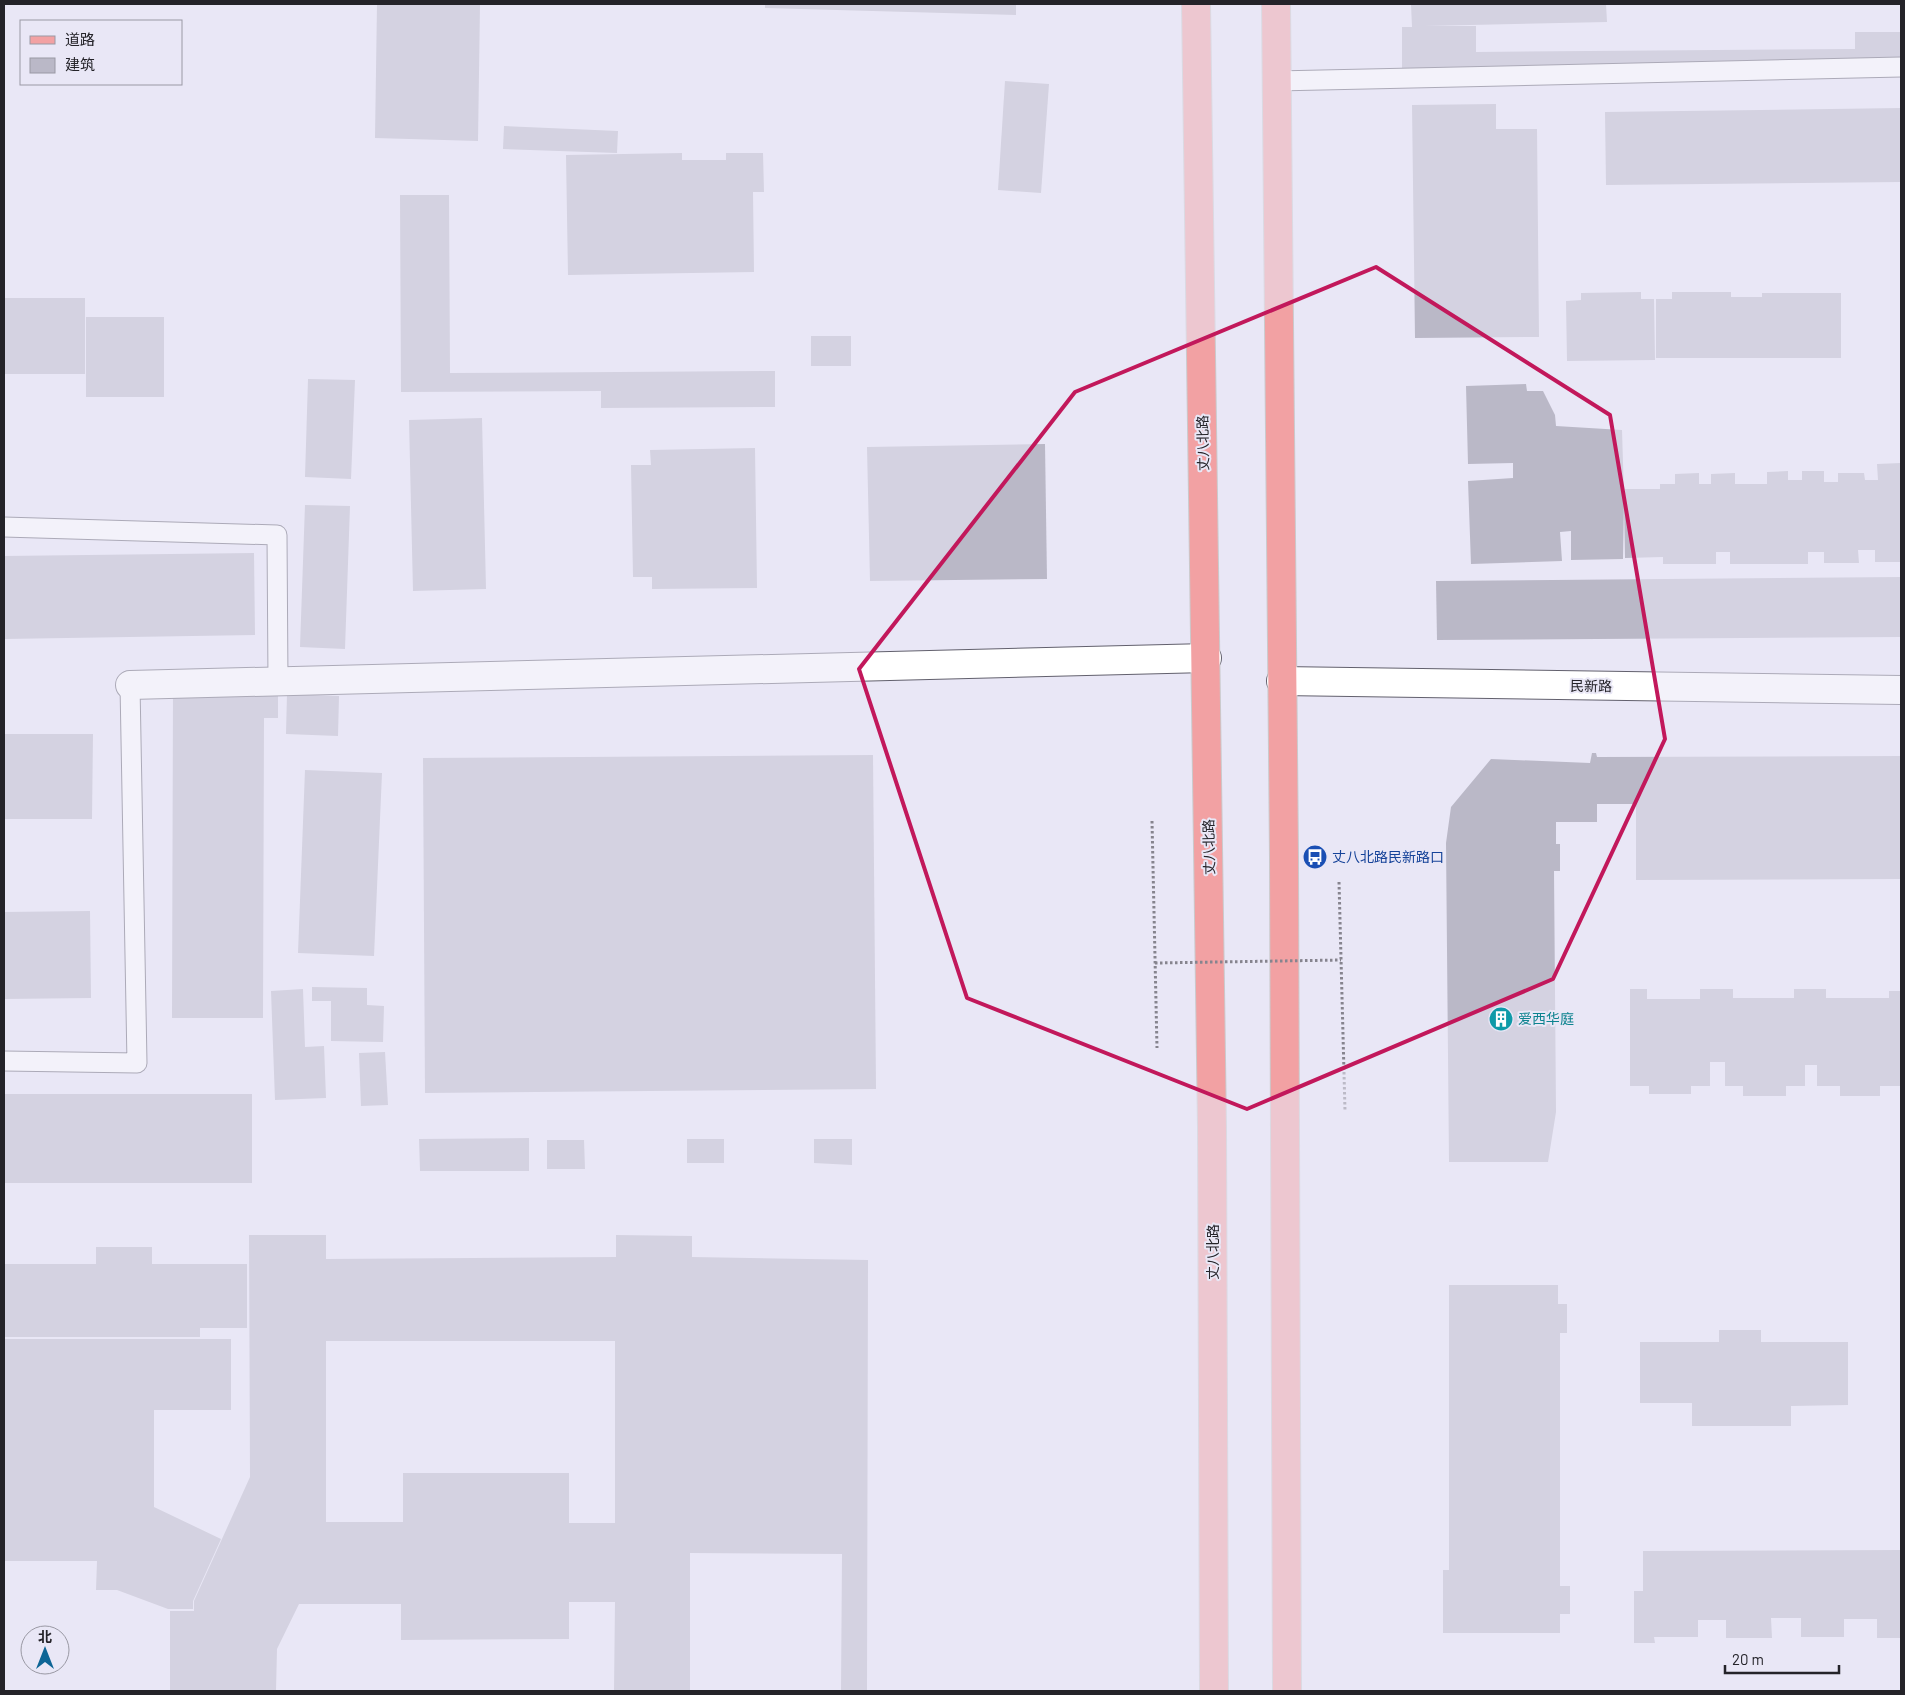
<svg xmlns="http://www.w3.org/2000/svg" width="1905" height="1695" font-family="Barlow,'Noto Sans SC',sans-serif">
<rect width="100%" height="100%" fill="#e9e7f6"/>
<g fill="#bab8c7" fill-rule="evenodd">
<polygon points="377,4 480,4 478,141 375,138"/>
<polygon points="765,4 1016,4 1016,15 765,8"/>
<polygon points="1411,4 1606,4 1607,22 1425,26 1476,26 1476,52 1855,49 1855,32 1901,32 1901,73 1402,77 1402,27 1412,27"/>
<polygon points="1005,81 1049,84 1041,193 998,190"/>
<polygon points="1496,104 1496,129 1537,129 1539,337 1415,338 1412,105"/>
<polygon points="1901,108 1901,182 1606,185 1605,112"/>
<polygon points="504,126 618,131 617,153 503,149"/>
<polygon points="682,153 682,160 726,160 726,153 763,153 764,192 753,192 754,272 568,275 566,155"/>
<polygon points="400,195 449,195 450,373 775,371 775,407 601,408 601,391 401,392"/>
<polygon points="1641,292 1641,299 1654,299 1655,360 1567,361 1566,301 1581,300 1581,293"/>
<polygon points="1672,292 1731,292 1731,297 1762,297 1762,293 1841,293 1841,358 1656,358 1656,299 1672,299"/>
<rect x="4" y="298" width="81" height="76"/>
<rect x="86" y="317" width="78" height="80"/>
<rect x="811" y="336" width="40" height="30"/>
<polygon points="308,379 355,380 351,479 305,477"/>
<polygon points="1526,384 1527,391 1543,391 1555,415 1556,426 1622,430 1624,496 1625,489 1660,489 1660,484 1675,484 1675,474 1699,473 1699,484 1711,484 1711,474 1735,473 1735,484 1767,484 1767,472 1788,471 1788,480 1802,480 1802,471 1824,471 1824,482 1838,482 1838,473 1864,473 1865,480 1878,480 1877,464 1901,463 1901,562 1875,562 1875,550 1858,550 1859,563 1824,563 1824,552 1808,552 1808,564 1730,564 1730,552 1716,552 1716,564 1663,564 1663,557 1625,558 1624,498 1623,559 1571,560 1571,531 1560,532 1562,561 1471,564 1468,481 1513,478 1513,463 1468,464 1466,386"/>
<polygon points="482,418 486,589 413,591 409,420"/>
<polygon points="1045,444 1047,579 870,581 867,447"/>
<polygon points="755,448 757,588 652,589 652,577 633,577 631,465 651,465 650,450"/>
<polygon points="305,505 350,506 345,649 300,647"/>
<polygon points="254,553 255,635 4,639 4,556"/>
<polygon points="1901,577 1901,637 1437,640 1436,581"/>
<polygon points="173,690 278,690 278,718 264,718 263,1018 172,1018"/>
<polygon points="287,694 339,696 338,736 286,734"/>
<polygon points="4,734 93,734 92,819 4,819"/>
<polygon points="1592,753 1596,753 1597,757 1901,756 1901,879 1636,880 1636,804 1597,804 1597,822 1556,822 1556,844 1560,844 1560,871 1554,871 1556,1112 1548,1162 1449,1162 1446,843 1451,807 1491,759 1590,763"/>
<polygon points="873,755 876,1089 425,1093 423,758"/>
<polygon points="305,770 382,773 374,956 298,953"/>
<polygon points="90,911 91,998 4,999 4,912"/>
<polygon points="312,987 367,988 367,1005 384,1006 383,1042 331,1041 331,1001 312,1001"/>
<polygon points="303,989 305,1047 324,1046 326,1098 275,1100 271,991"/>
<polygon points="1630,989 1647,989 1647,999 1700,999 1700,989 1733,989 1733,998 1794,998 1794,989 1826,989 1826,998 1889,998 1889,991 1901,991 1900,1086 1880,1086 1880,1096 1840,1096 1840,1086 1817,1086 1817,1065 1805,1065 1805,1086 1786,1086 1786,1096 1743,1096 1743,1086 1725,1086 1725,1062 1710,1062 1710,1086 1691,1086 1691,1094 1649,1094 1649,1086 1630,1086"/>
<polygon points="385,1052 388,1105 361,1106 359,1053"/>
<rect x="4" y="1094" width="248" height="89"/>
<polygon points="529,1138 529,1171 420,1171 419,1139"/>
<rect x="687" y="1139" width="37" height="24"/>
<polygon points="814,1139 852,1139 852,1165 814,1163"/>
<polygon points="547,1140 584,1140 585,1169 547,1169"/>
<path d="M249,1235H326V1259L616,1257V1235L692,1236V1257L868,1260L867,1691H841L842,1554L690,1553V1691H614L615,1602H569V1639L401,1640V1604H299L277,1649L276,1691H170V1611H194V1601L250,1477ZM326,1341H615V1523H569V1473H403V1522H326Z"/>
<polygon points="96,1247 152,1247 152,1264 247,1264 247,1328 200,1328 200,1337 4,1337 4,1264 96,1264"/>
<polygon points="1449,1285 1558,1285 1558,1304 1567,1304 1567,1333 1560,1333 1560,1586 1570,1586 1570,1614 1560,1614 1560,1633 1443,1633 1443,1570 1449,1570"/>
<polygon points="1719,1330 1761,1330 1761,1342 1848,1342 1848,1405 1791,1406 1791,1426 1692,1426 1692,1403 1640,1403 1640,1342 1719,1342"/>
<polygon points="4,1339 231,1339 231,1410 154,1410 154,1507 221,1539 193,1601 193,1609 168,1609 117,1590 96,1590 97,1561 4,1561"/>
<polygon points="1901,1550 1901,1638 1877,1638 1877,1619 1844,1619 1844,1637 1801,1637 1801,1618 1771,1618 1772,1638 1726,1638 1726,1620 1698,1620 1698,1637 1654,1637 1655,1643 1634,1643 1634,1591 1643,1591 1643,1551"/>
</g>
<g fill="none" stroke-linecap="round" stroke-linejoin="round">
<defs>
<g id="service">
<polyline points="1276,81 1901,67"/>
<polyline points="4,527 277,535 278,681"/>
<polyline points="4,1061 137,1063 130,685"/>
</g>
<g id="minor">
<polyline points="1281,681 1901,690"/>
<polyline points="130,685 1207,658"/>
</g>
<g id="primary">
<polyline points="1196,4 1212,1128 1214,1691"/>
<polyline points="1276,4 1284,857 1287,1691"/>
</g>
</defs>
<use href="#service" stroke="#62606d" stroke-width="21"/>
<use href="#minor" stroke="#62606d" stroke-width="30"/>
<use href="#primary" stroke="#cacacc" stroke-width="30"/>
<g stroke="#86848e" stroke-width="3" stroke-dasharray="2.5 2.5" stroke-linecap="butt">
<polyline points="1152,821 1157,1048"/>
<polyline points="1339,882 1345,1111"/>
</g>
<use href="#service" stroke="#fff" stroke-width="19"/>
<use href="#minor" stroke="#fff" stroke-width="28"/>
<use href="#primary" stroke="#f2a1a3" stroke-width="28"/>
<polyline stroke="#86848e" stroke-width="3" stroke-dasharray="2.5 2.5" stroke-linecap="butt" points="1155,963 1341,960"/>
</g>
<path d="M0 0H1905V1695H0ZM1376,267L1610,415L1665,739L1553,979L1247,1109L967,998L859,669L1075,392Z" fill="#e9e7f6" fill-opacity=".55" fill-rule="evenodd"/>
<path fill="none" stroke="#c2185b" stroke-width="4" stroke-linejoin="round" d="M1376,267L1610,415L1665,739L1553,979L1247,1109L967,998L859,669L1075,392Z"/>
<defs>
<symbol id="bus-disc" viewBox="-11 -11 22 22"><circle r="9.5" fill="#1a4fb4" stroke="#e9e7f6"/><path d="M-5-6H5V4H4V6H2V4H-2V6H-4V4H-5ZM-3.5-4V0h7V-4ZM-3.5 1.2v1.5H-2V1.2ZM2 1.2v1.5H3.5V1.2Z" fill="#fff"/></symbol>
<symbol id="building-disc" viewBox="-11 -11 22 22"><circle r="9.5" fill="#0f9aa8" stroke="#e9e7f6"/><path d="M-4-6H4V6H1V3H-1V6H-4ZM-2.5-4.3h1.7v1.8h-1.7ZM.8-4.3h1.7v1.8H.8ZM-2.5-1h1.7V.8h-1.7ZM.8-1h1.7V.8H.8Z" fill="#fff"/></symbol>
</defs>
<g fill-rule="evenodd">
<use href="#bus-disc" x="1301" y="843" width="28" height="28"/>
<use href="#building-disc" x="1487" y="1005" width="28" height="28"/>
</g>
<g text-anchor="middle" stroke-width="4" stroke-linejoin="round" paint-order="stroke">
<g font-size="14" fill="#242329" stroke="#e9e7f6">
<text transform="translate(1203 443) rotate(-91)" y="5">丈八北路</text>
<text transform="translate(1591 686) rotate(1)" y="5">民新路</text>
<text transform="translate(1209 847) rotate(-91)" y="5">丈八北路</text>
<text transform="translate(1213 1252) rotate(-90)" y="5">丈八北路</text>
</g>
<g font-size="14" fill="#164399" stroke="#e9e7f6" text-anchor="start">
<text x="1332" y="862">丈八北路民新路口</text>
</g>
<g font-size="14" fill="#0d838f" stroke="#e9e7f6" text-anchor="start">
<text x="1518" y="1024">爱西华庭</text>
</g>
</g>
<rect width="1905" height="1695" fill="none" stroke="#242329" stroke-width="10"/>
<rect x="20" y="20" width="162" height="65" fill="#e9e7f6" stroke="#9a99a4"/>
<rect x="30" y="36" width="25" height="8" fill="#f2a1a3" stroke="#9a99a4"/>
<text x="65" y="45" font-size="15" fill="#242329">道路</text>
<rect x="30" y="58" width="25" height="15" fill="#bab8c7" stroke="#9a99a4"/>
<text x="65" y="70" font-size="15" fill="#242329">建筑</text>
<g transform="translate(45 1650)"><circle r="24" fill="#e9e7f6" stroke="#9a99a4"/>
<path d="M0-4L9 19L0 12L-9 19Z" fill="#0d6596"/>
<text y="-8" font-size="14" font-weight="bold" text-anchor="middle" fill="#242329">北</text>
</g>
<path d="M1725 1665v8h114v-8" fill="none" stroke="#242329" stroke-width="2.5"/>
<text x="1732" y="1665" font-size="15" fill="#242329" stroke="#e9e7f6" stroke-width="4" paint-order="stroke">20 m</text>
</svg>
